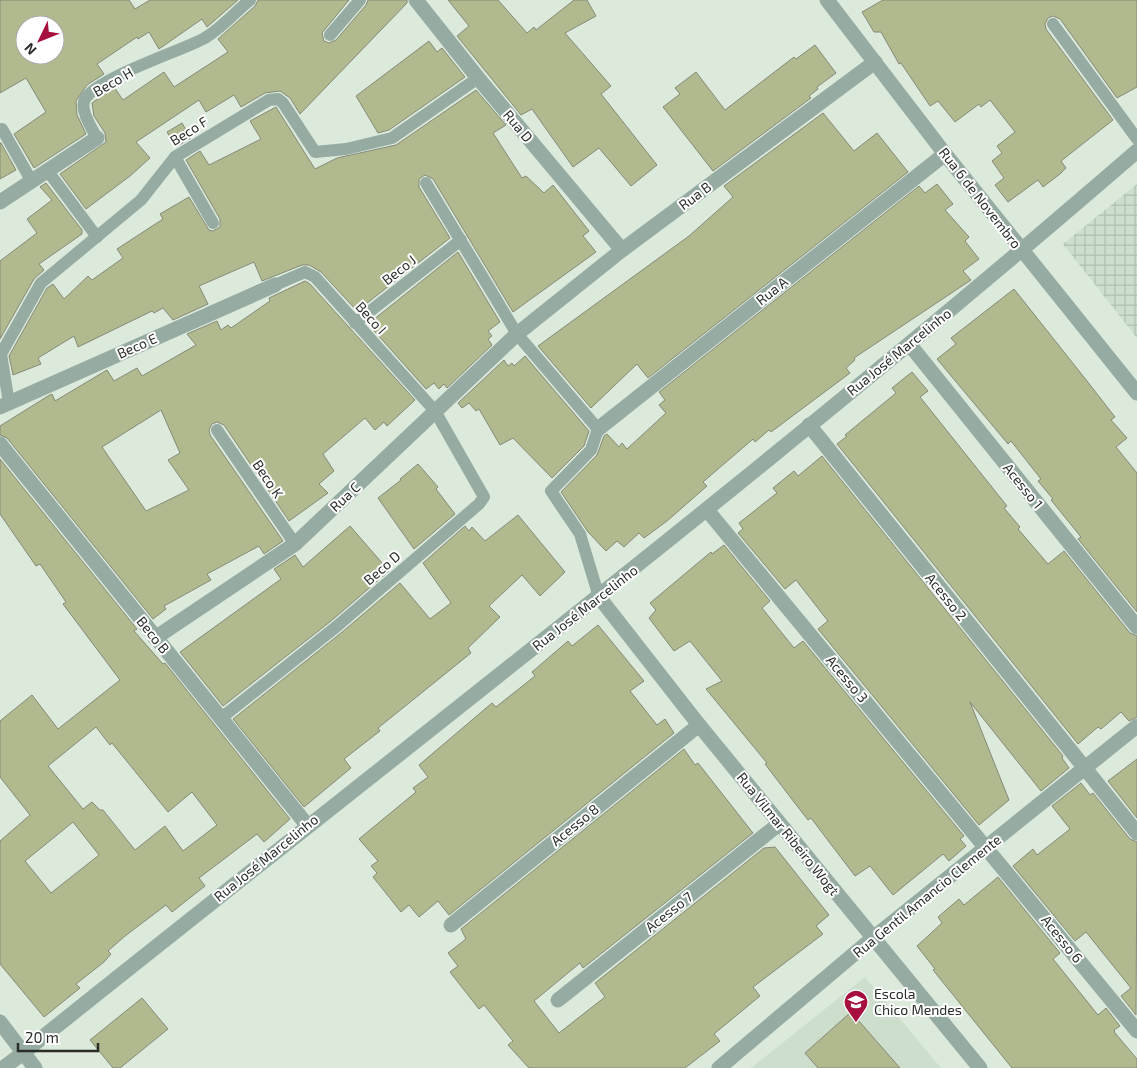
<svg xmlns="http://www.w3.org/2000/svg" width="1137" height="1068" font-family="'Exo 2',sans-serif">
<defs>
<pattern id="industrial-grid" width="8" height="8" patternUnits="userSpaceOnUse" patternTransform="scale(1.25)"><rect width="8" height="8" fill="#cddfcc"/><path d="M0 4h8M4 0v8" fill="none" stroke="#b0c0af"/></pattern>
</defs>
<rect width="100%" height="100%" fill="#dceadb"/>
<polygon fill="#cddfcc" points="865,977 941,1068 751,1068"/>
<polygon fill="url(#industrial-grid)" points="1137,184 1137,338 1063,244"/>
<g fill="#b0ba8e" stroke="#868979" fill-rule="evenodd">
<path d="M0,0H129L135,9L150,0H238L207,27L202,19L159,49L149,32L138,39L137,37L97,64L104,74L87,85L76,101L77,115L86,134L34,168L14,134L46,112L26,78L0,93ZM25,25H55V55H25Z"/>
<polygon points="258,0 349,0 322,33 324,41 329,43 336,40 366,5 368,0 407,0 407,3 300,114 290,98 280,91 265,93 241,107 234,95 206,112 199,100 136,142 150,158 130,176 86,209 60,174 106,142 105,133 94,116 92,103 114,87 123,100 164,72 174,87 228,52 218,39 255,6"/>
<polygon points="448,0 498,0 527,33 534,27 536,30 574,0 587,0 596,16 565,33 611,86 601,94 657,165 631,186 599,148 573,167 532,109 521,115 457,36 469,26"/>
<polygon points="883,0 1137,0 1137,87 1117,98 1060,19 1053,16 1048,18 1045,24 1046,29 1113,120 1061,161 1066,168 1060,174 1043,187 1038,180 1008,202 995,185 1004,178 992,161 1002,153 997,146 1015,132 990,100 981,107 979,104 955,122 938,101 930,106 901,63 899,64 881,32 874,32 862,12"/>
<polygon points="429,41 437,52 442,48 465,77 389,130 378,133 356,96"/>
<polygon points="815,45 836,73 817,87 818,89 809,96 811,98 713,171 663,107 680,94 675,88 696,72 725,110 794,57 796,59"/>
<polygon points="476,90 506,125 493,133 522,178 526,176 544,193 553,185 589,231 583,236 596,252 513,312 433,179 425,175 419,179 419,187 450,238 357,311 321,272 309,265 302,265 262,281 254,262 199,286 208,304 173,320 163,308 154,313 152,311 78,347 74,336 38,358 41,364 13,375 9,356 47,288 53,284 64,299 88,276 92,280 123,258 117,249 163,219 160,214 189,197 209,230 213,231 220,227 220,219 186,160 200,151 209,165 261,139 250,121 276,107 315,169 337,158 396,145"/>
<polygon points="823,113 854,151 877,133 908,172 648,378 637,364 591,408 538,346 689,236 733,197 724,186"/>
<polygon points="182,123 191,138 176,147 167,132"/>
<polygon points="1,143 16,170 0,179 0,143"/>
<polygon points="46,183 82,230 82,234 39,264 44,270 34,279 0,339 0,261 37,233 27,219 52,200 40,187"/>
<polygon points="937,184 953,204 945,210 969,237 965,241 979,259 963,271 971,280 854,358 855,360 846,368 850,373 771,432 769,430 755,442 753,439 703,482 707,486 667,521 644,538 639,533 624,547 617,541 606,551 588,532 561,492 597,455 604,436 607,434 619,447 622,443 627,449 666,413 659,405 665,400 659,392 919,186 925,193"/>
<polygon points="458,252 500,322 488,331 492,336 488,339 492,345 447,388 444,384 439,389 434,383 426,389 368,324"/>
<path d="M305,281L310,284L415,400L387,426L384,422L375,430L365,418L323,454L334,471L319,484L328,493L289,521L224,425L217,422L212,424L209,430L210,435L283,541L264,554L259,546L207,574L211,580L164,606L166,609L153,619L7,438L0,435V426L48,396L52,394L55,401L107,370L114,381L137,368L142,376L196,345L187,334L217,321L221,330L228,325L231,328L270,301L269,298ZM161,410L180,453L168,460L189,490L146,511L102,447Z"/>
<polygon points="1014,289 1087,381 1115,417 1111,420 1127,438 1116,447 1137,473 1137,612 1078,539 1081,537 1051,500 1053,499 1038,481 1041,479 1011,441 1008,444 937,359 956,344 951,338"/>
<polygon points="525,356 589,431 584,446 552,478 513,438 500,445 479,409 476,411 469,403 462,408 458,403 504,360 508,366 512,363 514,366"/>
<polygon points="912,372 928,391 920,397 1007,506 1004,508 1020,527 1018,529 1048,564 1064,551 1130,633 1137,636 1137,717 1129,721 1121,712 1101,729 1098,727 1078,744 837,444 847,436 845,435 896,393 892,388"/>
<polygon points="822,456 1063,756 1062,758 1069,768 1041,791 970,702 1009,800 979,825 818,629 828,621 796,580 785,589 738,533 743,529 739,523 777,493 773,488 794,471 798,476"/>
<path d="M0,459L137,629L134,631L163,664L165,663L290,819L264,842L257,834L199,878L205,886L172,912L166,905L125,936L108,951L111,954L104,962L76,984L80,988L44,1017L0,964V841L30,815L0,777V721L32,695L58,729L120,680L63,604L66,602L40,564L36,566L0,514ZM96,727L110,745L112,743L168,812L192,792L217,825L183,851L165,826L135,850L103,810H100L92,802L83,809L48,766ZM73,822L99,855L51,893L25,861Z"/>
<polygon points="418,464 438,487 436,489 455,514 414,549 378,498 401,480 400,479"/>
<polygon points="518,515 565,572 540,596 522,575 489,606 500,617 468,648 471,653 378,728 380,731 344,759 351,768 304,807 233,719 341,633 400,583 430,619 451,603 423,563 465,526 469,531 472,527 485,541"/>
<polygon points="350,526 389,571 331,621 223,706 180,652 281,579 274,569 295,555 303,567"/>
<polygon points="724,545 770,601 762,608 794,648 803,641 964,836 960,839 966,846 949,861 943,854 893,895 870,866 855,876 811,818 808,820 794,802 765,764 767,763 706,689 722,681 690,641 674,651 649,618 656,610 650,603 711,552 712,554"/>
<polygon points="598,625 644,681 630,691 657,725 665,719 674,733 449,915 438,901 419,917 409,905 401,912 373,877 377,873 371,866 378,861 359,839 416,792 413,788 428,777 419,765 492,703 496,707 535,676 532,672 568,641 572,646"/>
<polygon points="684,749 695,765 698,763 753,833 583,968 580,963 534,1001 559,1033 605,997 595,983 764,848 775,847 829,915 816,926 823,934 753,987 760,996 714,1034 720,1041 685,1068 529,1068 508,1045 513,1041 484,1005 479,1009 450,972 458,966 448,953 466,939 461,929"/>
<polygon points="1137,759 1137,818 1108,781"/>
<polygon points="1081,783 1090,795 1093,793 1130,839 1137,842 1136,1015 1121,996 1131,988 1086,932 1075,941 1013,866 1033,849 1037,855 1070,829 1052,806"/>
<polygon points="998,877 1060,953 1053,959 1098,1015 1106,1008 1120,1026 1114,1030 1115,1033 1137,1059 1137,1068 1012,1068 933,970 935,969 917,946 942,923 938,917 959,899 964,905"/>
<polygon points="142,998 168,1029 120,1068 113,1068 90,1040"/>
<polygon points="851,1012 900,1068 818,1068 805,1053"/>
</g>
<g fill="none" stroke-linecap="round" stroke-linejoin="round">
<g stroke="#96aca3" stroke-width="12">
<polyline points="1053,24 1137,139"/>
<polyline points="330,35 360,0"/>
<polyline points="2,129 31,180"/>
<path d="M97,138C92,129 79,109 85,99C97,78 178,52 203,39C220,30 235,12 250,0"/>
<polyline points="175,157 213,223"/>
<polyline points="47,170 97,237"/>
<polyline points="426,183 517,334 598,429 591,450 551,491 580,534 599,597"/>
<polyline points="355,323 461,240"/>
<polyline points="9,403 1,354 41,283 141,200 175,157 269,100 278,99 283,103 315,152 346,149 392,138 478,78"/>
<polyline points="217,430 295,544"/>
<polyline points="220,719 336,627 479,504 484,497 435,411 315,277 305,272 275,285"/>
</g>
<g stroke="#96aca3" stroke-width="15">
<polyline points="416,0 478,78 622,250"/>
<polyline points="827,0 945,154 1137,393"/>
<polyline points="0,202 97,138"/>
<polyline points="910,345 1137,627"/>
<polyline points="0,407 275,285"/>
<polyline points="809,425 1137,833"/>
<polyline points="598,429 945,154"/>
<polyline points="0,444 307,825"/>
<polyline points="707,510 1137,1031"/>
<polyline points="599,597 699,725 980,1068"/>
<polyline points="155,638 295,544 517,334 622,250 875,62"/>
<polyline points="451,925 699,725"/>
<polyline points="558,1000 779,824"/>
<path d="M23,1053C396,754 776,464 1137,151"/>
<polyline points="719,1068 873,938 1137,726"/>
</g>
<g stroke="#96aca3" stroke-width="15">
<polyline points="0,1022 35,1068"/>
<polyline points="3,1068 23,1053"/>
</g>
</g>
<defs>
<symbol id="school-pin" viewBox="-11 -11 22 30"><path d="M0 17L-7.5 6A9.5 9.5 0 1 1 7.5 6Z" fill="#a7103e" stroke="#fff"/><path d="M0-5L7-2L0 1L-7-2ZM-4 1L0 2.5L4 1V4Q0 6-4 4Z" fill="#fff"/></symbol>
</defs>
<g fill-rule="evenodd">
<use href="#school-pin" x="842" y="988" width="28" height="38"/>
</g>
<g text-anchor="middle" stroke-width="4" stroke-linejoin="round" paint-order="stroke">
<g font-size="14" fill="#292e29" stroke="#fff">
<text transform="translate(113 82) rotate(-30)" y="5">Beco H</text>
<text transform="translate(518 126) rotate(50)" y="5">Rua D</text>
<text transform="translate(189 131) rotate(-32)" y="5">Beco F</text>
<text transform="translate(695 196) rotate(-37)" y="5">Rua B</text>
<text transform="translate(980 198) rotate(52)" y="5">Rua 6 de Novembro</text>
<text transform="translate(399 270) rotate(-38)" y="5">Beco J</text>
<text transform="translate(772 291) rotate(-38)" y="5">Rua A</text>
<text transform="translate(371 318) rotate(48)" y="5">Beco I</text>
<text transform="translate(137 346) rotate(-24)" y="5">Beco E</text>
<text transform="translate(899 352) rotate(-39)" y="5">Rua José Marcelinho</text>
<text transform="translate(268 479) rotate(56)" y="5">Beco K</text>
<text transform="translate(1023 486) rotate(51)" y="5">Acesso 1</text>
<text transform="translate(345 497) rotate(-43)" y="5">Rua C</text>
<text transform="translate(382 568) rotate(-41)" y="5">Beco D</text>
<text transform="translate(946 597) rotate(51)" y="5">Acesso 2</text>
<text transform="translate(585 608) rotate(-38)" y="5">Rua José Marcelinho</text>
<text transform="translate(153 635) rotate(51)" y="5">Beco B</text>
<text transform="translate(847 679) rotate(50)" y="5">Acesso 3</text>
<text transform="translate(575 825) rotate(-39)" y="5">Acesso 8</text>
<text transform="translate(788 834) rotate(51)" y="5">Rua Vilmar Ribeiro Wogt</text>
<text transform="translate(266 858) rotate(-39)" y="5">Rua José Marcelinho</text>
<text transform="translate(927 896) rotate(-39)" y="5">Rua Gentil Amancio Clemente</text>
<text transform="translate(669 912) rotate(-38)" y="5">Acesso 7</text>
<text transform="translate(1062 939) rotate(51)" y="5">Acesso 6</text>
</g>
<g font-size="14" fill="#292e29" stroke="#fff" text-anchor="start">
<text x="874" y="999">Escola<tspan x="874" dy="16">Chico Mendes</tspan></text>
</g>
</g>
<g transform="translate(40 40) rotate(227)"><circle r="24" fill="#ffffff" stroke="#a9aba9"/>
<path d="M0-4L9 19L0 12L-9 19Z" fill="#a7103e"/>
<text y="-8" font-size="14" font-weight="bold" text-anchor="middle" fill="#292e29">N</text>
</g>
<path d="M18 1043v8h80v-8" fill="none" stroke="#292e29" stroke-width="2.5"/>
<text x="25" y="1043" font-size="15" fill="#292e29" stroke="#ffffff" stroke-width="4" paint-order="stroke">20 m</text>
</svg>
